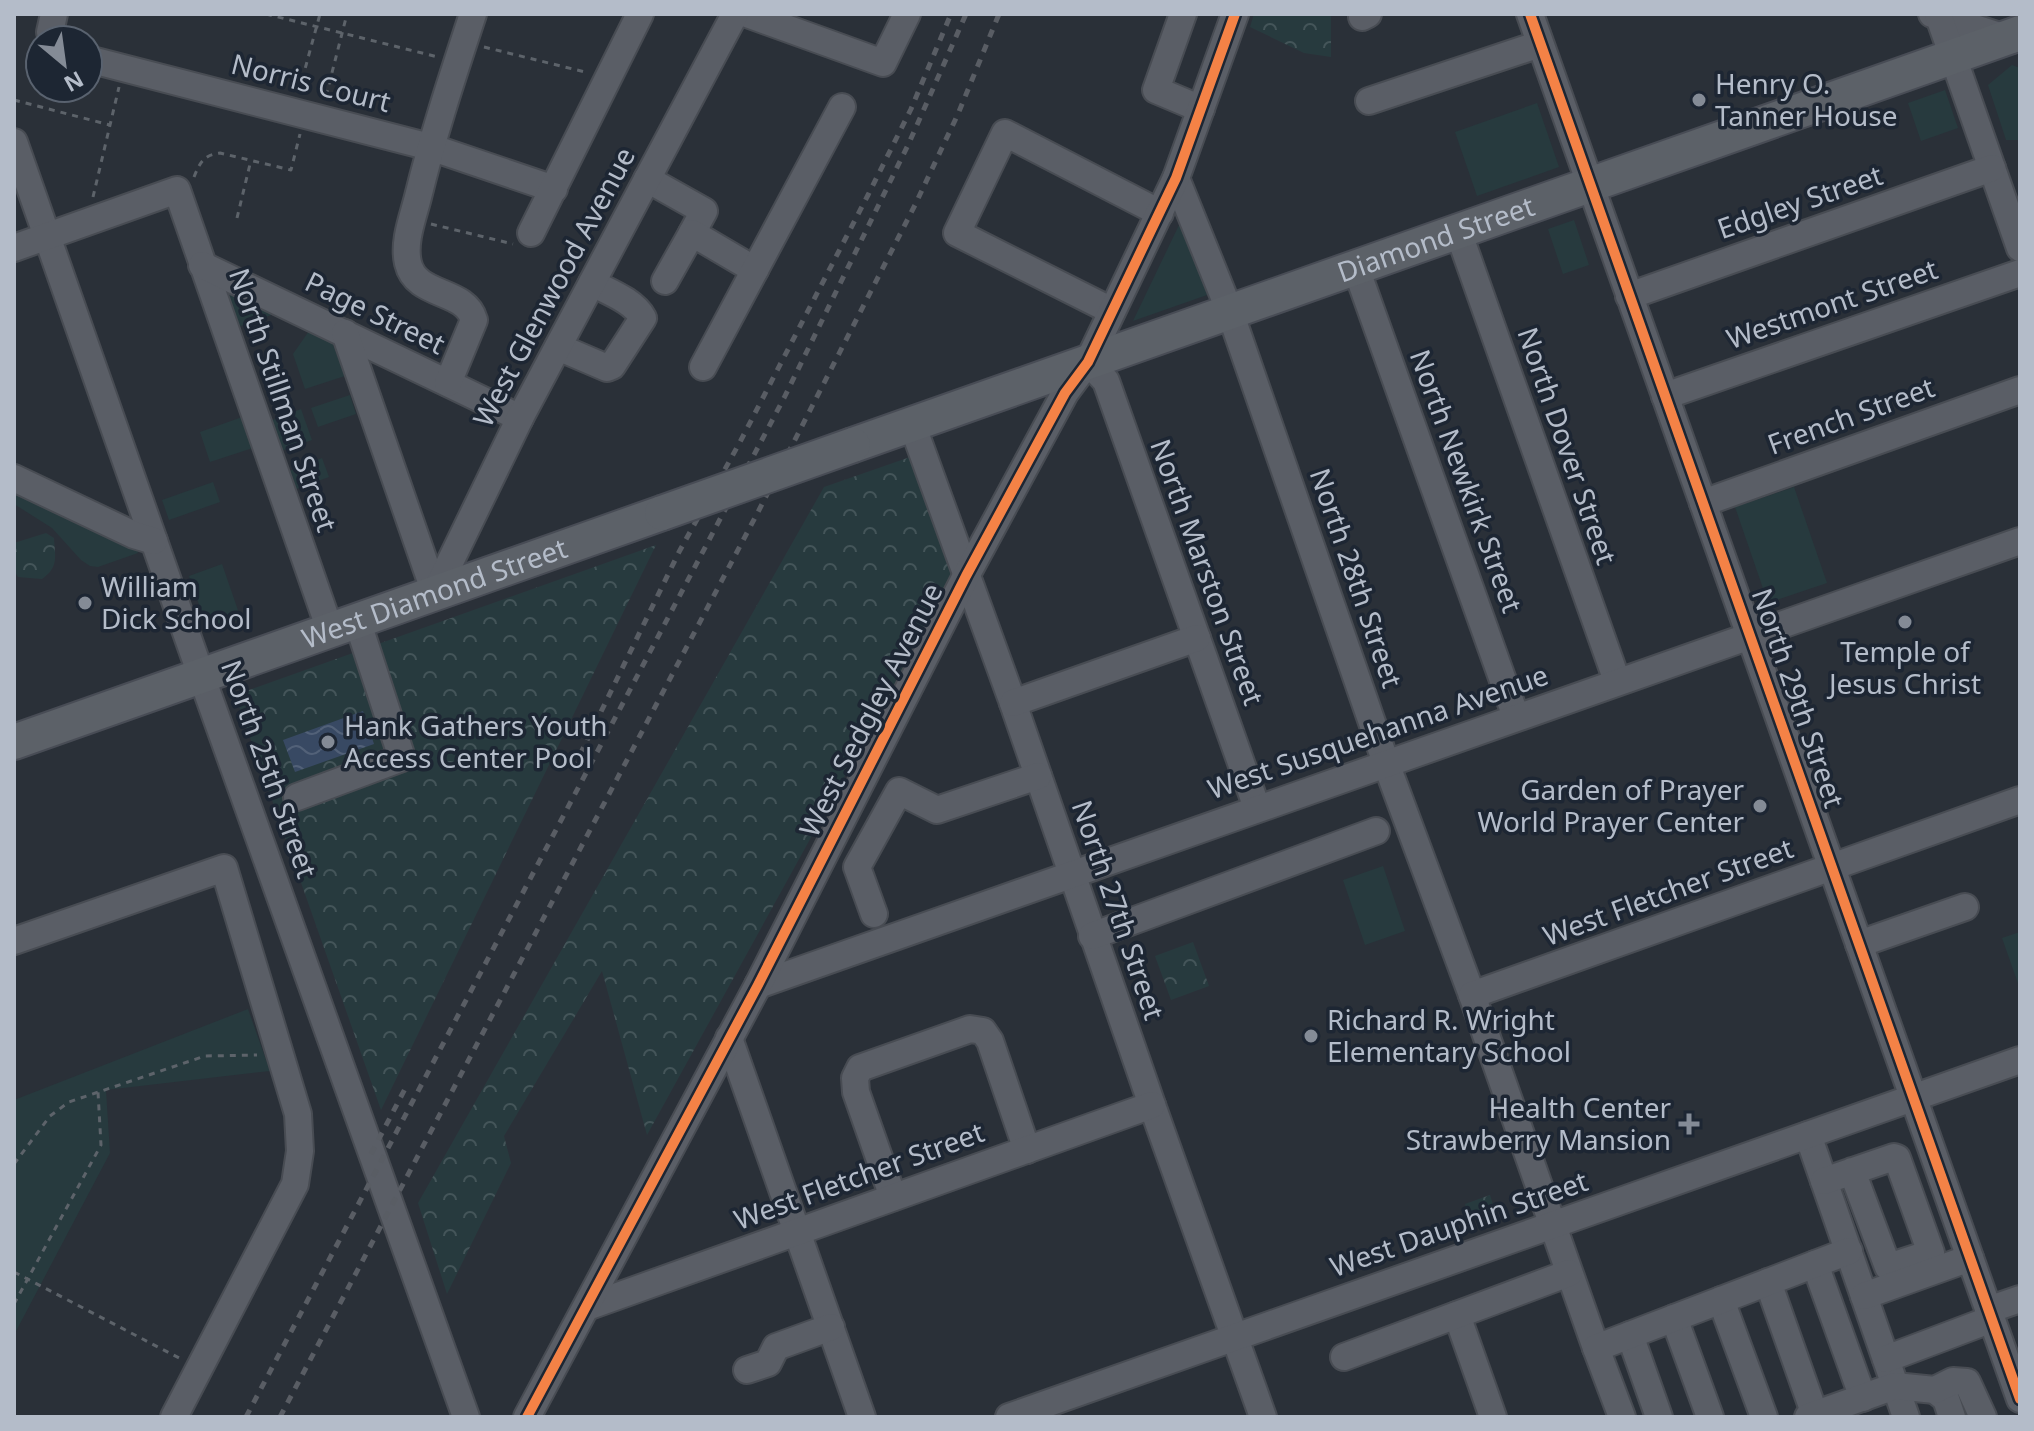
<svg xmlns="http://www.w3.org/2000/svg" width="2034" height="1431" font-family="'Noto Sans',sans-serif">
<defs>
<pattern id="forest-crowns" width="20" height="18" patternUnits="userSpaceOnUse" patternTransform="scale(2)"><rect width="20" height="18" fill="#273a3e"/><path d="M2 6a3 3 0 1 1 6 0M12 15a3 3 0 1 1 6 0" fill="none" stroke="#445559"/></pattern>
<pattern id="water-waves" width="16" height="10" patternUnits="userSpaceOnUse" patternTransform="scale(2)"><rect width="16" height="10" fill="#384963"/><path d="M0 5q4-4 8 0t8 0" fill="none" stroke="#526178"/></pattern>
</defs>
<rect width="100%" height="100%" fill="#2a3038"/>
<g fill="#273a3e">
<polygon points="2012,65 2020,68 2020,140 2006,140 1988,85"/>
<polygon points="1945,90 1958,128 1921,141 1908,103"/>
<polygon points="1537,103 1559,167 1477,196 1455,132"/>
<polygon points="1574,220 1589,265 1563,274 1548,229"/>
<polygon points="1180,223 1210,294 1133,321"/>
<polygon points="231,294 274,314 238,327 227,297"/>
<polygon points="309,331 332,342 345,376 305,389 293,354"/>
<polygon points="350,395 356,414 318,427 311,408"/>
<polygon points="301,409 312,440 281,451 270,421"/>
<polygon points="245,416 256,447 210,462 200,432"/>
<polygon points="322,458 329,477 291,491 284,473"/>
<polygon points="213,482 220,502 169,520 162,500"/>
<polygon points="14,486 134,542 138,553 98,567 90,566 81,560 52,528 14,504"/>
<polygon points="1794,487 1827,583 1768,603 1735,507"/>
<polygon points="222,564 241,619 208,630 189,576"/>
<polygon points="1383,866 1405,931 1365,945 1343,880"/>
<polygon points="2020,932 2020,989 2002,938"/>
<polygon points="248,1009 270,1071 106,1090 110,1153 14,1335 14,1100"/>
</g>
<g fill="url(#forest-crowns)">
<polygon points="1254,14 1331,14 1331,57 1304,53 1250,27"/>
<polygon points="913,456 954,578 647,1135 602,971 504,1136 511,1163 447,1294 418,1203 824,487"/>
<path d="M46,533L54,538C55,557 59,567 42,579L18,577L14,570V543Z"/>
<polygon points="656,545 381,1110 235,695"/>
<polygon points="1193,942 1209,986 1171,1000 1155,956"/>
<polygon points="1490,1195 1495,1211 1470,1219 1465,1204"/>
</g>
<polygon fill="url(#water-waves)" points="363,711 374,744 295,772 283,740"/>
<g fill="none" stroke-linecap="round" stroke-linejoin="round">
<defs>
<g id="minor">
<polyline points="747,14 883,63 907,14"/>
<polyline points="1183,14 1156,90 1201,109"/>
<polyline points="1530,14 2020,1399"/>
<polyline points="1932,14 2012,40"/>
<polyline points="1938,14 2020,248"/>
<polyline points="1362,17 1368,14"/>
<polyline points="53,40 50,32 54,14"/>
<polyline points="88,59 430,147 554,189"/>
<polyline points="1369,101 1540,44"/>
<polyline points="14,142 201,675 466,1417"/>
<polyline points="1176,178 1230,312 1386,763 1472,995 1596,1348"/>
<polyline points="647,179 704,211 692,233"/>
<polyline points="1458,231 1617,681"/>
<polyline points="531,233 640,14"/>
<polyline points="14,248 177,190 330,630"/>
<polyline points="202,265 520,418"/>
<polyline points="1356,268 1516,717"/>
<polyline points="665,281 692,233 755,270"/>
<polyline points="1629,296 1992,168"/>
<polyline points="1112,311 957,233 1005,133 1160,213"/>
<polyline points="345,333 435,593"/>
<path d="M558,347L607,368L612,366L643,318C634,301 609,292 592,283"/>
<polyline points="1088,362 1106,381 1257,808"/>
<polyline points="703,367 842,107"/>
<path d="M448,383L474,320C465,288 416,298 408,263C403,242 413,217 418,197C433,135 453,75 473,14"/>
<polyline points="1665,396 2020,273"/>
<polyline points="912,424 1013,703 1152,1105 1263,1417"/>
<polyline points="14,478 134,535 154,541"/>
<polyline points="1703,503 2020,390"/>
<polyline points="435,593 520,418 735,14"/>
<polyline points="1013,703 1197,638"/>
<polyline points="297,797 402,758 357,620"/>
<polyline points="874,914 857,867 899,791 937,810 1038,776"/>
<polyline points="1092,936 1376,831"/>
<polyline points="14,941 224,868 298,1114 300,1151 295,1184 174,1417"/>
<polyline points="1859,944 1965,907"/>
<polyline points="758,985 2020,541"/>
<polyline points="1472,995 2020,800"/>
<polyline points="729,1038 862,1417"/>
<polyline points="1808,1135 1906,1417"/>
<polyline points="1824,1181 1894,1157 1897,1158 1931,1253 1888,1267 1852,1171"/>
<polyline points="893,1197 856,1092 855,1078 860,1068 970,1029 983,1031 990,1041 1027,1150"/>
<polyline points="1815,1264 1863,1398"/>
<polyline points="1768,1282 1815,1415"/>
<polyline points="1864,1296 1970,1258"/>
<polyline points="1721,1300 1764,1417"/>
<polyline points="587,1307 1152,1105"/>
<polyline points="1988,1310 2020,1299"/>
<polyline points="1457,1315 1493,1417"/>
<polyline points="1674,1318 1710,1417"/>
<polyline points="1630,1335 1659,1417"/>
<polyline points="1344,1357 1569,1273"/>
<polyline points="1886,1359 1992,1319"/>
<polyline points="747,1370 768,1363 776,1347 831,1327"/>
<polyline points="1935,1390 1946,1399 1952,1417"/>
<polyline points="527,1417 758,985 966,576 1065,393 1088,362 1176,178 1235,14"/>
<polyline points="1009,1417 2020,1060"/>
<polyline points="1622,1417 1596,1348 1849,1251"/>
<polyline points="1808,1417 1895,1386 1935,1390 1953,1381 1967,1382 1983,1417"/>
</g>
<g id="major">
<path id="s1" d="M853,445L2020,33"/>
<path id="s2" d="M14,742L662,513"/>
</g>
</defs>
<use href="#minor" stroke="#484c53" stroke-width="30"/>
<use href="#major" stroke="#484c55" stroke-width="38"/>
<g stroke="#5d636a" stroke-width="3" stroke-dasharray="6 6" stroke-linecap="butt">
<polyline points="266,14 438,57"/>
<polyline points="484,47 585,72"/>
<polyline points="299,91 320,14"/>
<polyline points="326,96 347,14"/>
<polyline points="14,100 110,125"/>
<path d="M194,177C200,162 204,155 220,153L291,170L300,134"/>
<polyline points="93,197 119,87"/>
<polyline points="237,218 251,160"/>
<polyline points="431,224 513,244"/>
<polyline points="14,1164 50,1116 69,1102 205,1056 257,1055"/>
<polyline points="14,1272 181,1359"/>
<polyline points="14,1304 101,1145 98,1092"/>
</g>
<use href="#minor" stroke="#5a5e66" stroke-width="26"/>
<use href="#major" stroke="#5c6168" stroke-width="34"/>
<g stroke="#595d64" stroke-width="5" stroke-dasharray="8 8" stroke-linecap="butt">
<polyline points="573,769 679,552 740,442 868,195 911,109 951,14"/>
<polyline points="371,1154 406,1087"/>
<polyline points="246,1417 784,398 909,143 966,14"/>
<polyline points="280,1417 758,512 915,205 958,114 999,14"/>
</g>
<defs>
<polyline id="major-bridge" points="662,513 853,445"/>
</defs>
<use href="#major-bridge" stroke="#484c55" stroke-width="38" stroke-linecap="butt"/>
<use href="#major-bridge" stroke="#5c6168" stroke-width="34"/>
<defs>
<g id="cycleway">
<polyline points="1530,14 2020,1399"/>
<polyline points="527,1417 758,985 966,576 1065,393 1088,362 1176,178 1235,14"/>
</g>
</defs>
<use href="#cycleway" stroke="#1d2633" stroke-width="15"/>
<use href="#cycleway" stroke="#f48246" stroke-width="10"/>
</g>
<g fill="#848b96" stroke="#1d2633" stroke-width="3">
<circle cx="1699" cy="100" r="8"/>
<circle cx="85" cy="603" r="8"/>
<circle cx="1905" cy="622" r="8"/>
<circle cx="328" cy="742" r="8"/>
<circle cx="1760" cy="806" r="8"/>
<circle cx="1311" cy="1036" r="8"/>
<path d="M1685 1112h8v8h8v8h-8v8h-8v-8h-8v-8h8z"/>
</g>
<g text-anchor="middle" stroke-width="7" stroke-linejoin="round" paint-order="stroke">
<g font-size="28" fill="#b4bcc9" stroke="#1d2633">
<text transform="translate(311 83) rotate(14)" y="10">Norris Court</text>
<text transform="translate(1800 202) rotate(-19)" y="10">Edgley Street</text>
<text dy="10" stroke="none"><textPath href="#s1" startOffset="618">Diamond Street</textPath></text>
<text transform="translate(554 287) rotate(-62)" y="10">West Glenwood Avenue</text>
<text transform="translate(1832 304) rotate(-19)" y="10">Westmont Street</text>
<text transform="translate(375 313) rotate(26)" y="10">Page Street</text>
<text transform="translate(283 400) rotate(71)" y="10">North Stillman Street</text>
<text transform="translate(1851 416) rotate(-20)" y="10">French Street</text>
<text transform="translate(1567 446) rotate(71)" y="10">North Dover Street</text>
<text transform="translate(1466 481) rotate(70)" y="10">North Newkirk Street</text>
<text transform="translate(1207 572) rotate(70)" y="10">North Marston Street</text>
<text transform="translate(1356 578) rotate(71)" y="10">North 28th Street</text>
<text dy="10" stroke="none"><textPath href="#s2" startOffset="446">West Diamond Street</textPath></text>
<text transform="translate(1798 698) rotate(71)" y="10">North 29th Street</text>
<text transform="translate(871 710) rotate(-63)" y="10">West Sedgley Avenue</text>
<text transform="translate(1378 732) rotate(-19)" y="10">West Susquehanna Avenue</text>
<text transform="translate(269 769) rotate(70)" y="10">North 25th Street</text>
<text transform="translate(1668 892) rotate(-20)" y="10">West Fletcher Street</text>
<text transform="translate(1118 910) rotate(71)" y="10">North 27th Street</text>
<text transform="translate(859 1176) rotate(-20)" y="10">West Fletcher Street</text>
<text transform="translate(1459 1224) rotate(-19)" y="10">West Dauphin Street</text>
</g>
<g font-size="28" fill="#b4bcc9" stroke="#1d2633" text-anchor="start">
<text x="1715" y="94">Henry O.<tspan x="1715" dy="32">Tanner House</tspan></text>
<text x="101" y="597">William<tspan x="101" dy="32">Dick School</tspan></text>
<text x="1905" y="662" text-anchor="middle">Temple of<tspan x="1905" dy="32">Jesus Christ</tspan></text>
<text x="344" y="736">Hank Gathers Youth<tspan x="344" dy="32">Access Center Pool</tspan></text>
<text x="1744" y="800" text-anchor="end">Garden of Prayer<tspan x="1744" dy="32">World Prayer Center</tspan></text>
<text x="1327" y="1030">Richard R. Wright<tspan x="1327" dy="32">Elementary School</tspan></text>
<text x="1671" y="1118" text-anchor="end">Health Center<tspan x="1671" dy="32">Strawberry Mansion</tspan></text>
</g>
</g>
<rect width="2034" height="1431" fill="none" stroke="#b4bcc9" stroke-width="32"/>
<g transform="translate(64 64) rotate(151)"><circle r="38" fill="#1d2633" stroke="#59626f" stroke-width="2"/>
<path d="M0-6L14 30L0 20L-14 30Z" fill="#848b96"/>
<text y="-12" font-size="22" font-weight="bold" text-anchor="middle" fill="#b4bcc9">N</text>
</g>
</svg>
